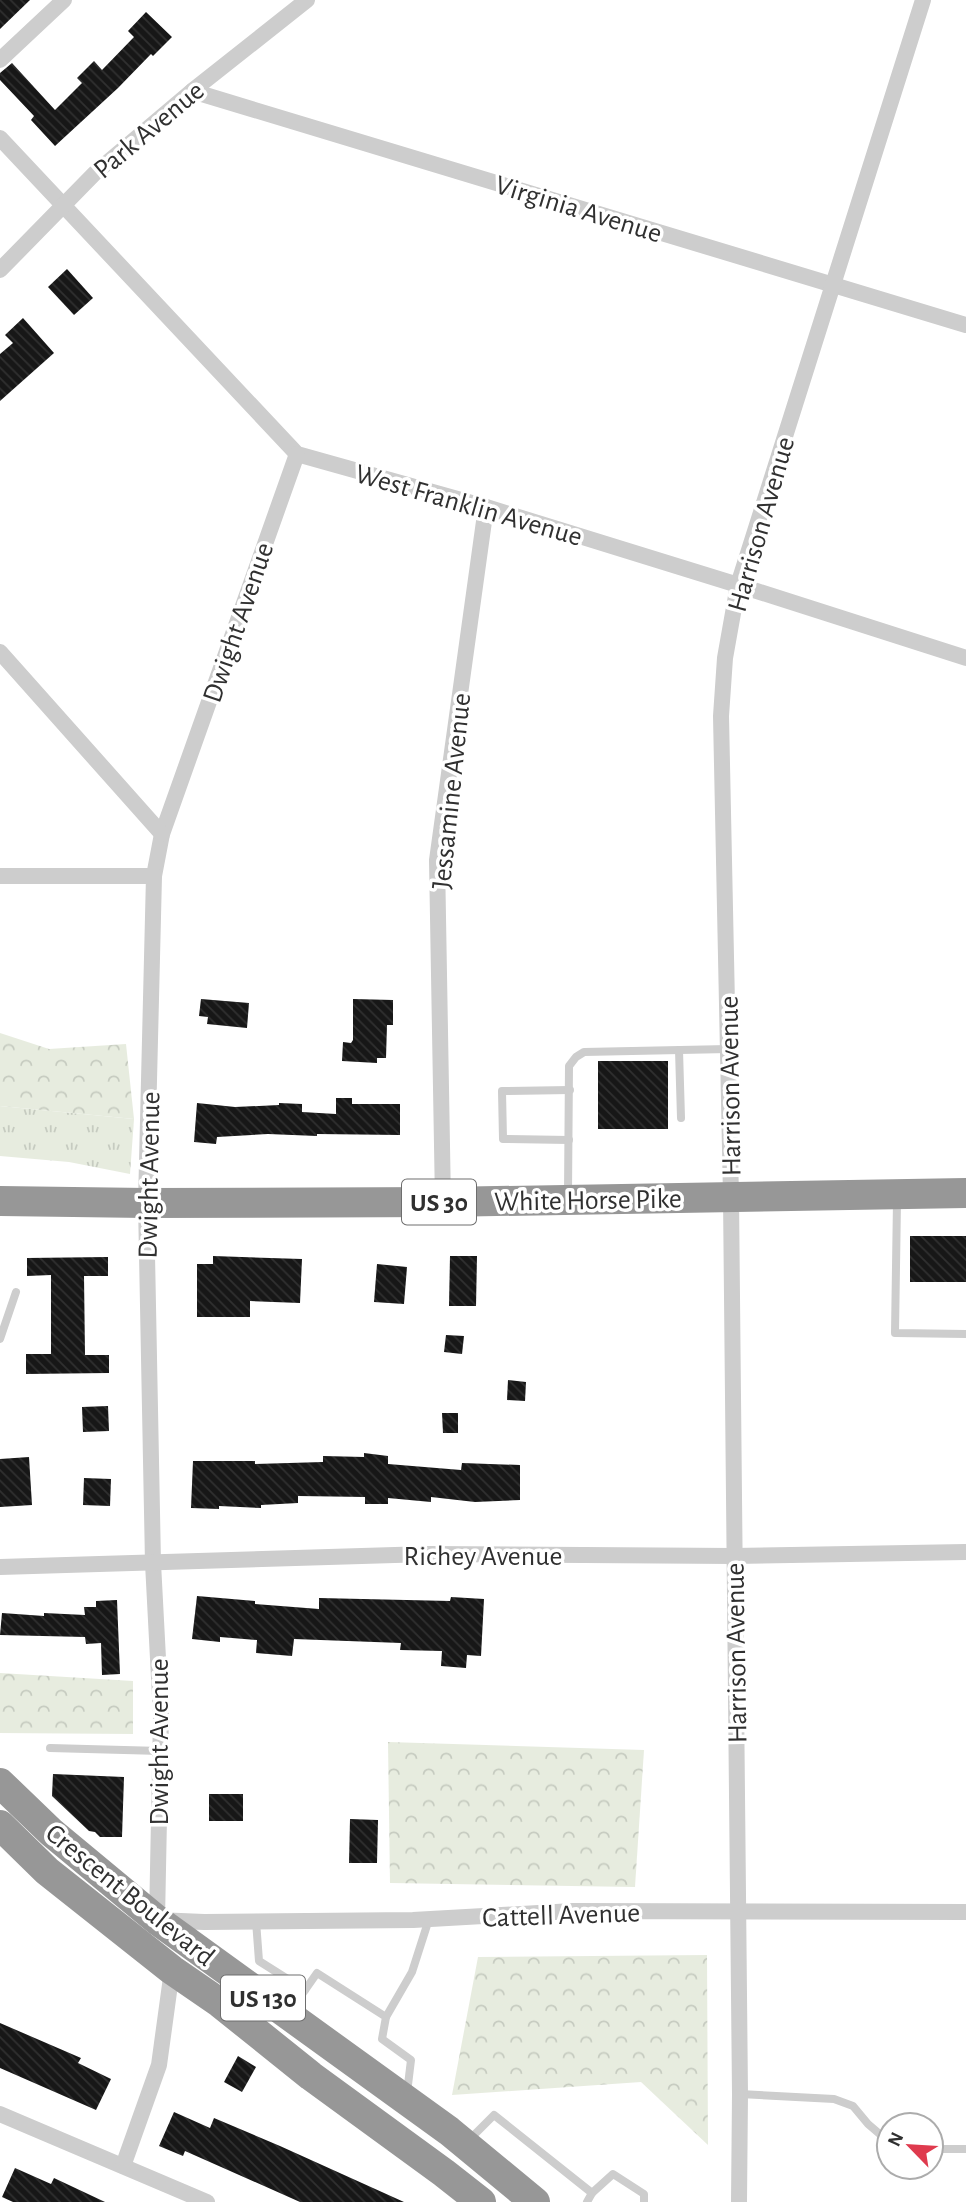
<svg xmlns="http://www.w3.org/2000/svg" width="966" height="2202" font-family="'Alegreya Sans',sans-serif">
<defs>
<pattern id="grass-tufts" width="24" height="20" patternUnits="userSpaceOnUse" patternTransform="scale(1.75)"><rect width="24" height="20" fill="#e7ecdf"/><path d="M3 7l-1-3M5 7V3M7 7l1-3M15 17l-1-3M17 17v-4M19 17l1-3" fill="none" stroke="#c6cbc0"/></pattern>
<pattern id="forest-crowns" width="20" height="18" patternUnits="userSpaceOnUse" patternTransform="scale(1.75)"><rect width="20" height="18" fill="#e7ecdf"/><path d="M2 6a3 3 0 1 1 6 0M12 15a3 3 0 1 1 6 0" fill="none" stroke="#c6cbc0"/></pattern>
<pattern id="building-back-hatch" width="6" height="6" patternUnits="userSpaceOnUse" patternTransform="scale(1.75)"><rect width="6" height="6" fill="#171717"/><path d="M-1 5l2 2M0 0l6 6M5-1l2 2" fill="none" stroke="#303030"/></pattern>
</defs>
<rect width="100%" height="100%" fill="#fff"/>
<polygon fill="url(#grass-tufts)" points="0,1106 134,1119 130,1174 69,1162 0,1156"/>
<g fill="url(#forest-crowns)">
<polygon points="0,1033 49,1049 126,1044 134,1119 0,1106"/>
<polygon points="0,1673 133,1681 133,1734 0,1733"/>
<polygon points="388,1742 644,1750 635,1887 390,1883"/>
<polygon points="707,1955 708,2145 641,2082 452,2095 478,1957"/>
</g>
<g fill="url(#building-back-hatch)">
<polygon points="0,0 30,0 0,29"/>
<polygon points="146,12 172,37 153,56 151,54 118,88 55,146 31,120 34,116 0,80 0,73 12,63 55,110 82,83 77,78 94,61 102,70 134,37 128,31"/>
<polygon points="67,269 93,298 74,315 48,287"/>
<polygon points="23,318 54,353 0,401 0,354 13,343 5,335"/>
<polygon points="201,999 249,1003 247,1028 207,1024 208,1017 199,1016"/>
<polygon points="353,999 393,1000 393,1025 387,1025 386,1058 377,1058 377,1063 342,1061 343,1042 351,1043 353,1040"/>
<rect x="598" y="1061" width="70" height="68"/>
<polygon points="336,1098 352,1098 352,1104 400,1104 400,1135 317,1134 317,1136 268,1134 217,1137 216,1144 194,1142 197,1103 235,1107 279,1105 279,1103 302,1104 302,1112 336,1114"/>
<rect x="910" y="1236" width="56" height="46"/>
<polygon points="213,1256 302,1259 300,1303 250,1301 250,1317 197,1317 197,1264 213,1264"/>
<polygon points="450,1256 477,1256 476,1306 449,1306"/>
<polygon points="108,1257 108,1276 84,1276 85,1355 109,1355 109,1373 26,1374 26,1354 51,1354 51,1275 27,1276 27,1258"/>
<polygon points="377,1264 407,1267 404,1304 374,1302"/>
<polygon points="446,1335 464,1336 462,1354 444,1352"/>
<polygon points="508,1380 526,1382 525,1401 507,1400"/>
<polygon points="108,1406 109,1431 83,1432 82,1407"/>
<polygon points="442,1413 458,1413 458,1433 443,1433"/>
<polygon points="364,1453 388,1456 388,1464 461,1470 462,1463 520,1465 520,1500 475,1502 431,1497 431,1502 388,1498 388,1504 365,1504 365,1497 298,1496 298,1503 261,1505 261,1508 219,1506 219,1509 191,1508 193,1461 255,1461 255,1464 323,1462 323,1456 364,1457"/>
<polygon points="29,1457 32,1505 0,1507 0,1459"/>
<polygon points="84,1478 111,1479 110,1506 83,1505"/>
<polygon points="197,1596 255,1601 255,1604 319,1609 319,1598 450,1601 451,1597 484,1599 481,1656 467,1655 466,1668 441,1666 442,1651 400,1650 401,1643 294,1639 292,1656 256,1653 257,1640 220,1637 220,1642 192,1639"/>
<polygon points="117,1600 120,1674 102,1675 101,1643 86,1644 85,1637 0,1635 2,1613 44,1616 44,1613 85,1615 84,1607 96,1607 96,1601"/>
<polygon points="53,1774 124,1777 122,1837 100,1837 95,1832 89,1831 52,1796"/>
<rect x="209" y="1794" width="34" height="27"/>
<polygon points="350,1819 378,1820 377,1863 349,1863"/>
<polygon points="0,2023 81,2058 78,2063 111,2079 96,2110 0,2068"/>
<polygon points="238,2056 256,2067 242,2092 224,2082"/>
<polygon points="174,2112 210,2128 214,2118 280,2146 404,2202 300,2202 185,2151 183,2156 159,2146"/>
<polygon points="15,2168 51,2184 54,2178 105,2202 13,2202 2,2197"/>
</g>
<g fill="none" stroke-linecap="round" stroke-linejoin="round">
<g stroke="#cdcdcd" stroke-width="8">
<polyline points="679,1050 681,1118"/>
<polyline points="569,1140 503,1139 502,1091 570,1090"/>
<polyline points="568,1193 569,1066 576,1057 584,1052 728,1049"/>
<polyline points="897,1201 895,1333 966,1334"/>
<polyline points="0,1339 16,1292"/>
<polyline points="50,1748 161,1751"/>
<polyline points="256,1921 259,1961 305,1990"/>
<polyline points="291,2010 317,1973 386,2017 382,2039 411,2060 407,2093"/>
<polyline points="386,2017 412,1972 429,1919"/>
<polyline points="740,2094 834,2099 853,2106 868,2124 889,2142"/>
<polyline points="469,2140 494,2115 592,2193 587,2202"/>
<polyline points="931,2149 966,2149"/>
<polyline points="592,2193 613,2174 644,2194 644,2202"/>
</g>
<g stroke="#cdcdcd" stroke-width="16">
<polyline points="0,60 64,0"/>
<polyline points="192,91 966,325"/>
<polyline points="0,138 297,454 486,507 738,585 966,658"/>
<polyline points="0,270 95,173 192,91 307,0"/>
<polyline points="297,454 162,834 154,876 146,1203 153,1563 161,1716 157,1920 204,1922 413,1920 573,1911 966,1912"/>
<polyline points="0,652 162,834"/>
<polyline points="0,876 154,876"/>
<polyline points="443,1202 437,860 486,507"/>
<polyline points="0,1567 428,1554 734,1556 966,1552"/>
<polyline points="0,2114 207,2202"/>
<polyline points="123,2166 159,2065 172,1970"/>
<polyline points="739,2202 740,2094 731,1197 721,716 725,658 738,585 923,0"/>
</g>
<g stroke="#979797" stroke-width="30">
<polyline points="0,1201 146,1203 443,1202 966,1193"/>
<polyline points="0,1783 51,1832 157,1920 449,2131 535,2202"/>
<polyline points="0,1825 47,1871 172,1970 220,2003 311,2076 444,2173 481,2202"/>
</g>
</g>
<g text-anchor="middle" stroke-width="7" stroke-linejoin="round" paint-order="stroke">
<g fill="#fff" stroke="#6e6e6e" stroke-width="2">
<rect x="402" y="1179.5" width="74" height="45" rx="5"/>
<rect x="221" y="1975.5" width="84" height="45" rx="5"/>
</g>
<g font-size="26" font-weight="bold" fill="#303030">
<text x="439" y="1211">US 30</text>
<text x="263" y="2007">US 130</text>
</g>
<g font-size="28" fill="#303030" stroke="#fff">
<text transform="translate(148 129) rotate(-40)" y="10">Park Avenue</text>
<text transform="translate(579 208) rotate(17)" y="10">Virginia Avenue</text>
<text transform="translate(469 504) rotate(16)" y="10">West Franklin Avenue</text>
<text transform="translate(760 524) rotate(-74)" y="10">Harrison Avenue</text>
<text transform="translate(237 622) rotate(-71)" y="10">Dwight Avenue</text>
<text transform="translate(450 791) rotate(-84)" y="10">Jessamine Avenue</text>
<text transform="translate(729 1086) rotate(-91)" y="10">Harrison Avenue</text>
<text transform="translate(148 1175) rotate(-89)" y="10">Dwight Avenue</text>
<text transform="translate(588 1199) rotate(-1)" y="10">White Horse Pike</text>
<text x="483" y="1565">Richey Avenue</text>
<text transform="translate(735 1653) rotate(-91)" y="10">Harrison Avenue</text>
<text transform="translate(158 1742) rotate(-90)" y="10">Dwight Avenue</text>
<text transform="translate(131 1894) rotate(39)" y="10">Crescent Boulevard</text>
<text transform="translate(561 1914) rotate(-2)" y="10">Cattell Avenue</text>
</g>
</g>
<g transform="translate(910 2146) rotate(295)"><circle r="33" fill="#ffffff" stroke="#acacac" stroke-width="2"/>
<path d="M0-5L12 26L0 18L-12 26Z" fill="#df3a4e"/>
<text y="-10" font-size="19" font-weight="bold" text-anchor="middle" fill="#303030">N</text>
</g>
</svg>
